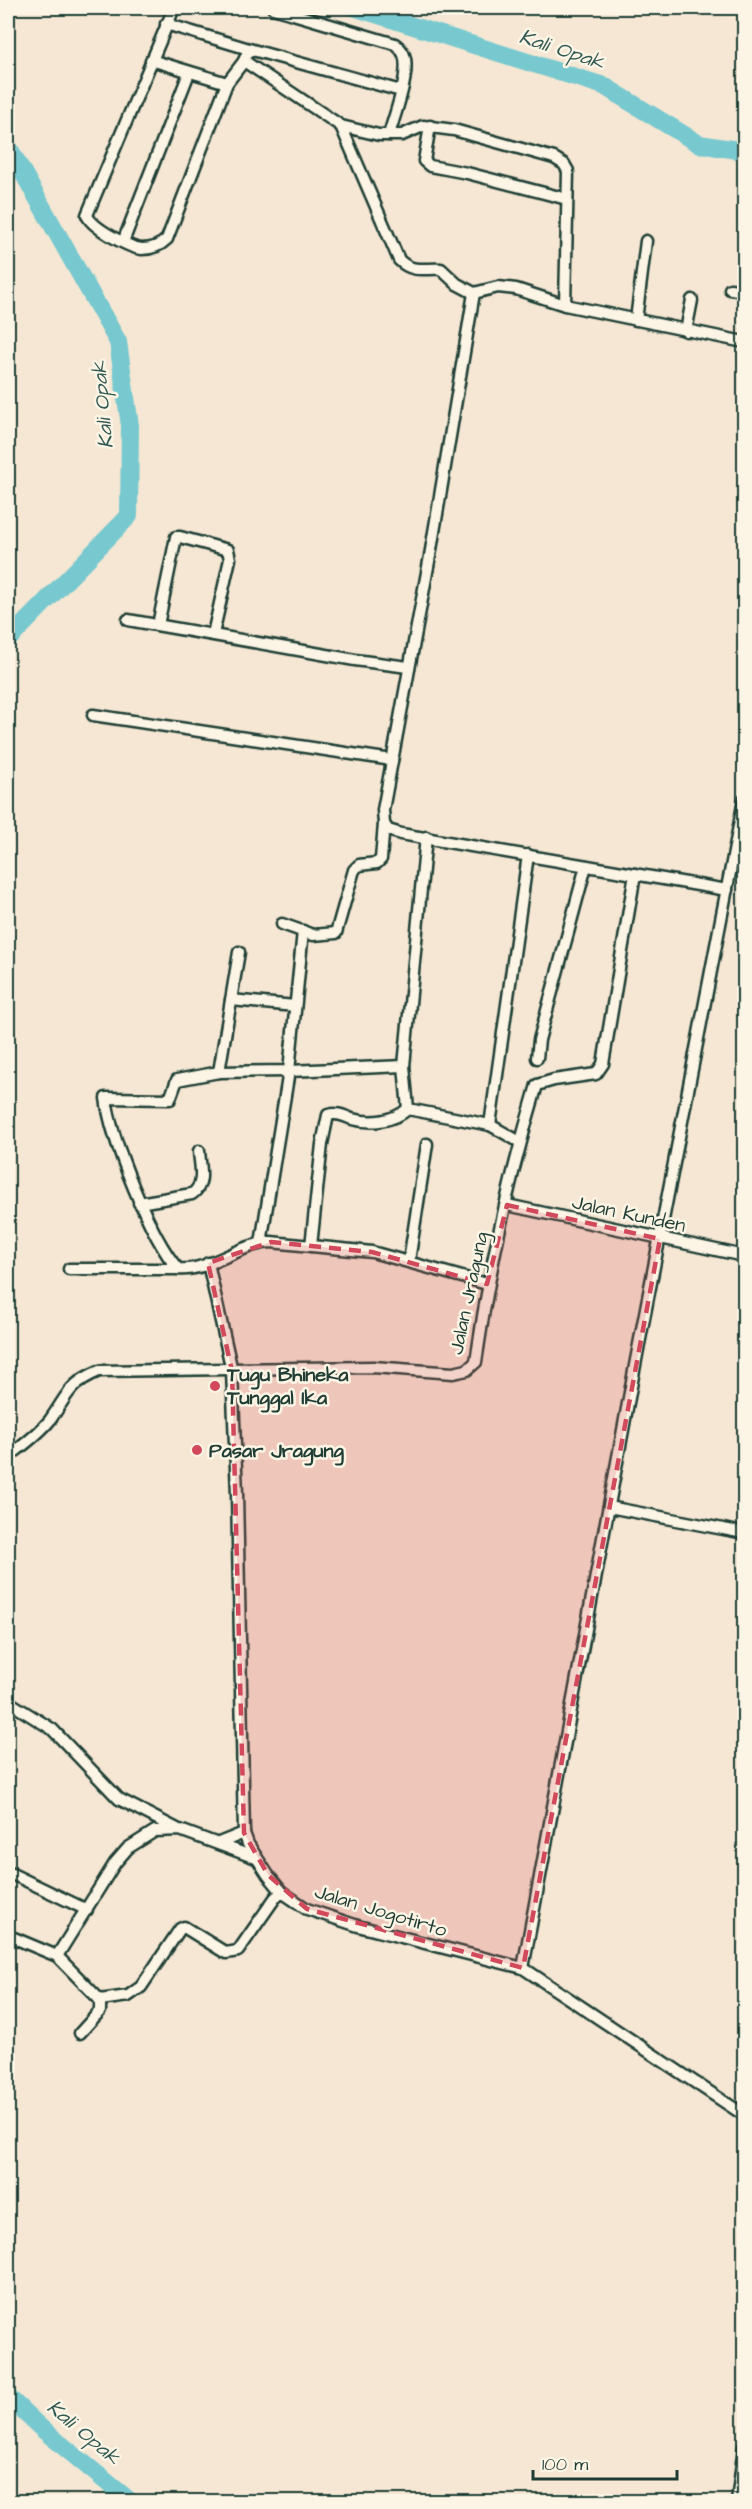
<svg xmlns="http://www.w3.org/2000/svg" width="752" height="2509" font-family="'Architects Daughter',sans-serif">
<rect width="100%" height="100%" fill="#f5e7d3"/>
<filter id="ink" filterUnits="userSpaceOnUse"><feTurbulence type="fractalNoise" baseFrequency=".0167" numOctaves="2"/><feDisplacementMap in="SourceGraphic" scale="12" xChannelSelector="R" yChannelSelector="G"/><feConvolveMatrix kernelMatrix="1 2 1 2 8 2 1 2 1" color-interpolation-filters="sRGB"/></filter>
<g filter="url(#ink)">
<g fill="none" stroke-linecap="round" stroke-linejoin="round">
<g stroke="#77c8cf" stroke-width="18">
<polyline points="356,8 604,86 699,144 744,151"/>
<polyline points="8,146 118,342 130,426 129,516 8,640"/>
<polyline points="8,2397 41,2428 131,2502"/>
</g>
<defs>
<g id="minor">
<path d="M174,8L87,215C91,227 129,248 142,249C152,249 160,246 167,239L227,83L244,61"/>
<path d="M273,8L395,44C399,47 402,50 404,55C411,73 394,116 389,135"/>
<path d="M166,24L249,49L244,61L341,126L399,260C412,273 424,268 441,269L457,284L474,293L498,287L516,289L565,305L744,342"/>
<polyline points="249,49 401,91"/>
<polyline points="151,60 227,83"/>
<polyline points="341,126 379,135 402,135 423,126 454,130 554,158 564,164 568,171 565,305"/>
<polyline points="430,126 424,161 430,166 467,173 567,199"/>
<polyline points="123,242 189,73"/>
<polyline points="730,289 744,291"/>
<polyline points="474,293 430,556 383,810 384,824 388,830 401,834 727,890"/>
<polyline points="636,320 646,241"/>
<polyline points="686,331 692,300"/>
<polyline points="128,620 355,660 408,667"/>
<polyline points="158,625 175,542 176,537 180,537 228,550 230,559 213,634"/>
<polyline points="93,715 392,760"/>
<polyline points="426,837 404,1066 408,1109 490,1125 520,1142"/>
<polyline points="282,924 313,935 336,933 354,870 359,865 377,863 381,859 384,824"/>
<polyline points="231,1000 295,1006"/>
<polyline points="537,1058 539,1040 586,866"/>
<path d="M404,1066L289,1071L219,1072L177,1080L170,1099L106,1098C111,1139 150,1237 178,1269C209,1272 239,1244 271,1242L372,1252L487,1284"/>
<polyline points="219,1072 239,952"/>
<polyline points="490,1125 528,855"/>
<path d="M139,1203L192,1194C206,1184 200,1167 199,1151"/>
<polyline points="507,1205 744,1256"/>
<polyline points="261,1243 289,1071 303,931"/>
<path d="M311,1246L322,1144L328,1115C336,1112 344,1116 352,1119C371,1124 392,1122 408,1109"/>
<polyline points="409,1261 427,1144"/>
<polyline points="208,1263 232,1371 237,1494 244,1833 248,1844 268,1875 282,1892 307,1909 358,1926 523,1968 744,2115"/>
<polyline points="69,1269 178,1269"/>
<path d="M8,1457C22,1446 38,1435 50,1420C68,1395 68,1384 99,1371L373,1367L453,1373L467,1370L476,1362C489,1269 510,1175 537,1085L554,1080L596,1074L603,1064L635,874"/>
<polyline points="609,1507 744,1533"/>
<polyline points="12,1704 52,1729 119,1799 177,1829"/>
<polyline points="219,1843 244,1833"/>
<polyline points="8,1872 87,1910"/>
<polyline points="14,1938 57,1956 100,2000 100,2011 80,2033"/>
<polyline points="57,1956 115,1863 128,1848 155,1831 180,1830 256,1858"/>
<polyline points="523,1968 636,1360 744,800"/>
<polyline points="100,2000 128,1996 141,1987 180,1929 184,1927 226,1953 238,1951 275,1898 282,1892"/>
<polyline points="737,2502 744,2447"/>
</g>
</defs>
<use href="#minor" stroke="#1f3d34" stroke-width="15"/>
<use href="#minor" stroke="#fcf5e5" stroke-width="10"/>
</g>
</g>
<path fill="#d1495b" fill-opacity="0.2" stroke="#d1495b" stroke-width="4.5" stroke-dasharray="12 8" stroke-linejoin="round" d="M507,1205L660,1239L523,1968L307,1909L268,1875L244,1833L232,1371L208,1263L271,1242L372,1252L487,1284Z"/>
<g fill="#d1495b" stroke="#fcf5e5" stroke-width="2">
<circle cx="215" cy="1386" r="6"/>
<circle cx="197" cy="1450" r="6"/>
</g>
<g text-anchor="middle" stroke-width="5" stroke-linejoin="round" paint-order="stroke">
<g font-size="20" fill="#1f3d34" stroke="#fcf5e5">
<text transform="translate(629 1213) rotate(12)" y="7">Jalan Kunden</text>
<text transform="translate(468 1293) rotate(-78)" y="7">Jalan Jragung</text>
<text transform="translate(381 1910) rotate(17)" y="7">Jalan Jogotirto</text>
</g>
<g font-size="20" font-weight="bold" fill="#1f3d34" stroke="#fcf5e5" text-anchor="start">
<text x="227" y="1381">Tugu Bhineka<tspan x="227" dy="23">Tunggal Ika</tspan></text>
<text x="209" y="1457">Pasar Jragung</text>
</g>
<g font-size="21" font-style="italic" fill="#315953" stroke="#fcf5e5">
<text transform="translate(562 49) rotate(18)" y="7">Kali Opak</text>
<text transform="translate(102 405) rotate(-95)" y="7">Kali Opak</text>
<text transform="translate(84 2432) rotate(40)" y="7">Kali Opak</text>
</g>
</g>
<rect width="752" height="2509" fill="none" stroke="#fcf5e5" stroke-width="30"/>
<rect x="15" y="15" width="722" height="2479" fill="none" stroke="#1f3d34" stroke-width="2" filter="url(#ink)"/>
<path d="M533 2470v9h144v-9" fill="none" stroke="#1f3d34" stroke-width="3"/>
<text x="542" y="2470" font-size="18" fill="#1f3d34" stroke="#fcf5e5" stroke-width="4.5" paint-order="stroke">100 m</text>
</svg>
